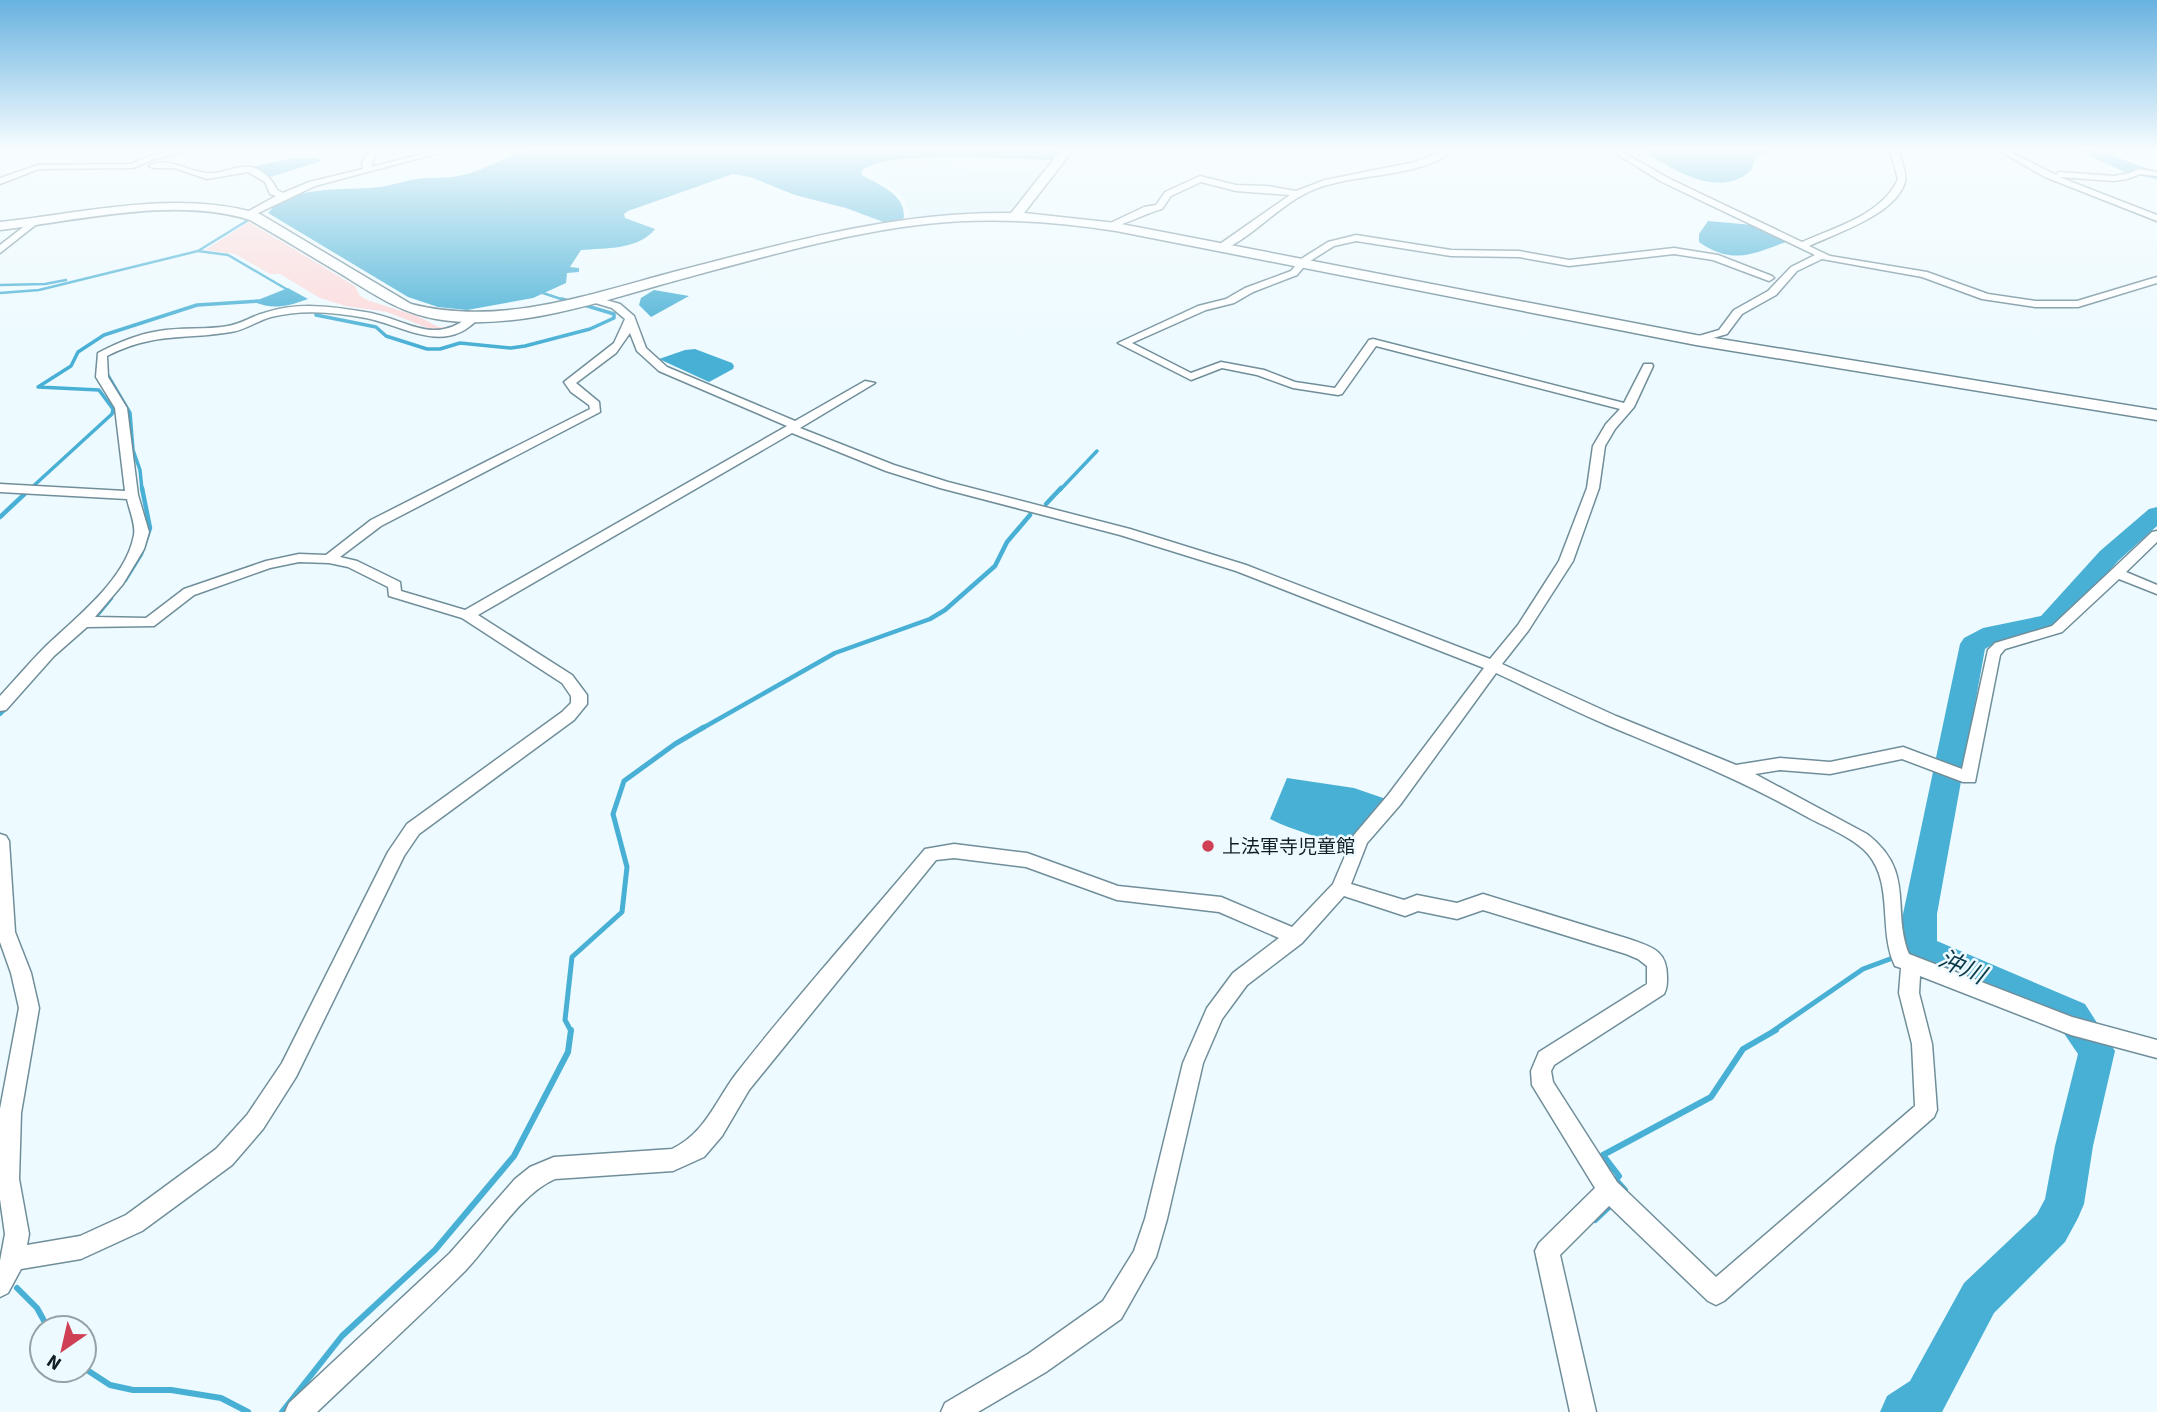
<svg xmlns="http://www.w3.org/2000/svg" width="2157" height="1412" font-family="'Source Sans 3','Noto Sans JP',sans-serif">
<rect width="100%" height="100%" fill="#edfaff"/>
<polygon fill="#dbf3fd" points="944,160 954,160 950,165 954,167 983,173 1044,171 1010,210 911,218 905,198 874,174 873,170 888,163"/>
<polygon fill="#fdd9da" points="249,222 355,286 360,296 367,300 417,316 439,327 453,328 436,331 387,312 346,306 320,298 280,274 270,274 235,254 205,250"/>
<g fill="#49b0d5">
<path d="M538,150H1062L1053,160C1019,160 880,148 861,172L862,175C881,186 909,196 903,221L886,223L846,208L795,195L750,177L733,174L628,211L624,214L625,218L655,229C639,250 605,248 581,250L570,267L579,268V272L567,273L566,283L533,298L467,310L438,307L408,297L268,213C292,184 344,191 379,187C391,186 403,181 416,179C430,177 444,179 458,176C491,170 504,153 538,150Z"/>
<path d="M1640,150H1639H1770C1766,153 1759,156 1756,159C1752,164 1754,169 1748,173C1714,199 1669,166 1640,150Z"/>
<polygon points="293,158 316,158 322,161 270,177 251,167"/>
<path d="M1708,221L1753,225L1792,240C1755,252 1735,267 1699,242V234Z"/>
<path d="M288,288L308,299C283,308 273,309 253,302Z"/>
<polygon points="654,290 689,296 651,317 639,305 641,298"/>
<polygon points="695,349 732,363 734,366 733,369 709,382 659,359 685,350"/>
<path d="M1287,778L1354,788L1386,799L1360,832L1344,847C1319,836 1294,831 1270,819Z"/>
</g>
<g fill="none" stroke-linecap="round" stroke-linejoin="round">
<g stroke="#49b0d5" stroke-width="2.5">
<polyline points="198,251 228,255 288,290"/>
<polyline points="0,285 45,284 66,280"/>
<polyline points="540,292 567,301"/>
<polyline points="0,293 39,290 198,251 271,206 280,208"/>
</g>
<g stroke="#49b0d5" stroke-width="3.5">
<polyline points="562,299 572,302"/>
<polyline points="316,315 376,327 386,336 427,349 440,349 460,343 511,348 525,346 590,329 614,318 614,314 584,305"/>
<polyline points="107,374 130,413 133,450 140,470 142,490"/>
<polyline points="29,490 112,414 113,409 99,390 38,387 71,366 78,352 104,335 197,305 258,301"/>
<polyline points="1060,490 1097,451"/>
</g>
<g stroke="#49b0d5" stroke-width="4.5">
<polyline points="1046,504 1061,488"/>
<polyline points="0,517 31,488"/>
<polyline points="125,580 141,554 150,528 142,488"/>
<polyline points="92,621 111,598"/>
<polyline points="0,714 7,707"/>
<polyline points="701,729 835,653 930,619 945,610 995,566 1007,542 1030,515"/>
</g>
<g stroke="#49b0d5" stroke-width="5">
<polyline points="1912,951 1920,948"/>
<polyline points="571,1031 565,1020 572,957 622,912 627,867 613,814 624,781 675,744 704,727"/>
<polyline points="1773,1031 1863,969 1890,959"/>
</g>
<g stroke="#49b0d5" stroke-width="6">
<polyline points="1625,1190 1616,1180 1619,1176 1603,1155 1711,1097 1743,1049 1776,1030"/>
<polyline points="1595,1220 1612,1204"/>
<polyline points="17,1288 37,1308 48,1328"/>
<polyline points="84,1368 110,1385 133,1390 171,1390 221,1398 248,1412"/>
<polyline points="282,1412 342,1336 435,1250 514,1156 568,1052 571,1030"/>
</g>
<g fill="#49b0d5" fill-rule="evenodd">
<path d="M2077,150C2105,148 2130,165 2157,171V179L2127,173Z"/>
<path d="M2157,507V526L2118,561L2058,629L1999,641L1985,649L1937,914V941L2085,1004L2115,1051L2093,1146L2084,1204L2078,1218L2065,1242L1994,1313L1942,1412H1880L1887,1396L1910,1381L1964,1283L2037,1214L2045,1199L2055,1146L2078,1054L2059,1026L1921,967C1898,951 1903,940 1903,914L1960,644L1964,638L1983,628L2041,616L2100,551L2149,509Z"/>
</g>
<defs>
<g id="street">
<polygon points="177,150 190,150 154,159 133,168 39,169 0,184 0,178 38,165 131,164 149,156"/>
<path d="M369,150H377L371,167L438,150H450L315,186L250,217L247,216V212L276,196L270,194L265,182L248,172L207,179L174,168H153L149,166C167,156 188,171 206,173C220,175 236,165 249,167C262,168 273,180 277,190L283,193L309,182L363,169L362,163Z"/>
<path d="M1445,150H1455C1417,179 1359,172 1315,189C1280,203 1253,238 1220,251L1215,248L1217,246L1290,195L1236,191L1201,182L1171,196L1162,209C1148,212 1114,231 1104,226L1144,207L1156,205L1165,192L1200,176L1236,185L1267,186L1296,191L1325,180L1415,162Z"/>
<path d="M1610,150H1619L1668,178L1802,242C1835,227 1882,215 1898,179L1890,150H1898C1901,159 1907,173 1905,182C1896,214 1837,233 1809,246L1830,256L1927,272L1988,294L2035,301H2077L2157,277V283L2078,307H2035L1982,299L1922,277L1822,259L1797,271L1776,295L1742,314L1727,334L1696,343L1691,340L1692,338L1719,330L1734,310L1768,291L1791,267L1815,255L1662,182Z"/>
<polygon points="1998,150 2007,150 2056,175 2059,172 2114,176 2130,173 2138,169 2157,172 2157,176 2140,174 2127,179 2114,181 2059,177 2157,215 2157,221 2045,177"/>
<polygon points="31,221 38,223 0,253 0,245"/>
<path d="M1356,235L1451,250L1519,251L1569,260L1674,248L1718,255L1772,276L1774,278L1769,281L1713,260L1674,254L1569,266L1519,257L1451,256L1356,241L1334,246L1307,263L1297,275L1253,292L1234,303L1206,310L1132,343L1191,373L1221,362L1264,370L1295,382L1335,388L1369,340L1373,339L1624,403L1644,364H1652L1653,366L1634,407L1615,429L1605,446L1599,488L1573,561L1528,631L1502,664L1616,716L1736,765L1780,758L1830,762L1903,747L1962,769L1988,650L1995,643L2052,626L2152,532L2157,531V542L2126,572L2157,585V594L2119,579L2062,632L2005,649L2000,655L1975,782H1963L1902,759L1830,774L1780,770L1755,774L1867,834C1916,872 1891,908 1909,954L2072,1017L2157,1040V1058L2071,1035L1920,976L1919,993L1932,1044L1937,1110L1934,1117L1724,1301L1716,1305L1708,1301L1609,1206L1560,1255L1596,1412H1570L1535,1251L1539,1243L1595,1188L1532,1085L1531,1071L1539,1052L1647,984V966L1638,959L1626,954L1483,910L1457,919L1418,911L1405,916L1344,896L1302,943L1247,985L1222,1019L1203,1063L1167,1219L1156,1257L1121,1319L1046,1372L978,1412H941L945,1403L1028,1354L1103,1301L1134,1251L1145,1219L1183,1063L1207,1008L1233,973L1279,938L1219,912L1117,900L1026,867L954,858L936,860L749,1090L722,1136L704,1157L673,1171L555,1179C519,1195 492,1243 465,1271C417,1319 366,1365 317,1412H285L289,1403L450,1253L515,1179L530,1167L554,1157L672,1149C705,1133 715,1102 736,1074C796,997 862,924 925,849L954,844L1027,853L1118,886L1221,897L1292,927L1333,884L1354,835L1388,795L1484,668L1236,571L1120,535L940,488L886,471L792,433L478,615L572,675L587,695V704L574,720L419,834L404,856L296,1077L263,1129L232,1165L142,1231L81,1259L21,1269L8,1293L0,1297V1261L5,1234L0,1199V1109L19,1008L11,973L0,942V834L6,836L9,841L15,932L31,973L39,1008L21,1113L19,1179L29,1234L27,1245L80,1236L126,1215L216,1149L247,1115L282,1063L388,852L407,824L562,712L571,703V696L562,683L462,618L389,596L388,587L348,567L329,563L299,562L270,568L194,595L154,626L87,627L54,656L6,710L0,711V696C15,680 29,663 44,648C75,618 126,580 134,535C136,525 129,509 127,499L0,492V484L125,491L115,408L96,377L98,353C117,343 138,334 159,331C182,327 206,330 228,326C241,324 252,316 264,313C297,302 330,306 365,312C406,318 432,347 470,316L479,318C444,356 406,326 366,318C335,312 301,309 271,317C257,321 245,330 231,332C183,340 154,332 107,356L108,377L127,408L138,495L149,532L144,549L123,584L95,617L146,618L184,589L266,561L299,554L326,555L371,520L590,409L589,405L571,392L564,382L614,343L625,319L612,308L585,300L584,298L589,295L620,304L634,316L646,348L667,367L795,421L865,381L875,383L800,428L894,465L948,482L1130,529L1246,565L1490,659L1518,625L1559,561L1587,488L1593,446L1606,424L1620,409L1376,346L1342,394L1338,395L1293,388L1257,375L1222,368L1191,380L1118,343L1198,306L1226,299L1245,288L1291,271L1301,259L1328,242ZM630,333L637,351L659,371L787,426L465,610L401,591L400,582L357,561L340,557L381,526L600,412L599,402L576,383L616,353ZM1496,673C1533,690 1569,709 1607,725C1676,754 1744,781 1809,818C1828,828 1854,838 1868,854C1894,885 1878,931 1895,966L1901,968L1899,993L1912,1044L1915,1106L1716,1277L1617,1182L1553,1082L1551,1071L1554,1065L1664,994C1667,988 1667,984 1667,977C1667,950 1652,947 1629,939L1483,894L1457,903L1417,895L1404,900L1351,884L1367,843L1400,805Z"/>
</g>
<path id="secondary" d="M1061,150H1073L1024,213L1116,223L1696,335L2157,410V420L1696,345L1116,231C1053,221 990,217 926,224C846,233 767,256 689,277C609,298 520,333 436,319C400,313 372,293 341,274C311,256 281,238 250,220C175,196 77,221 0,230V222C84,213 177,189 260,214L411,304C501,327 590,294 677,271C787,243 896,211 1011,213Z"/>
</defs>
<use href="#street" stroke="#708e9a" stroke-width="3"/>
<use href="#secondary" stroke="#708e9a" stroke-width="3"/>
<use href="#street" fill="#fff" fill-rule="evenodd"/>
<use href="#secondary" fill="#fff" fill-rule="evenodd"/>
</g>
<linearGradient id="sky" x2="0" y2="1"><stop stop-color="#68b2e0"/><stop offset="0.43" stop-color="#f7fdff"/><stop offset="1" stop-color="#f7fdff" stop-opacity="0"/></linearGradient>
<rect width="2157" height="347" fill="url(#sky)"/>
<circle fill="#d04055" stroke="#edfaff" stroke-width="2.5" cx="1208" cy="846" r="7"/>
<g text-anchor="middle" stroke-width="5" stroke-linejoin="round" paint-order="stroke">
<g font-size="19" fill="#121e23" stroke="#edfaff" text-anchor="start">
<text x="1222" y="853">上法軍寺児童館</text>
</g>
<g font-size="24" font-style="italic" fill="#093948" stroke="#edfaff">
<text transform="translate(1962 967) rotate(24)" y="8">沖川</text>
</g>
</g>
<g transform="translate(63 1349) rotate(214)"><circle r="33" fill="#edfaff" stroke="#95a2a7" stroke-width="2"/>
<path d="M0-5L12 26L0 18L-12 26Z" fill="#d04055"/>
<text y="-10" font-size="19" font-weight="bold" text-anchor="middle" fill="#121e23">N</text>
</g>
</svg>
